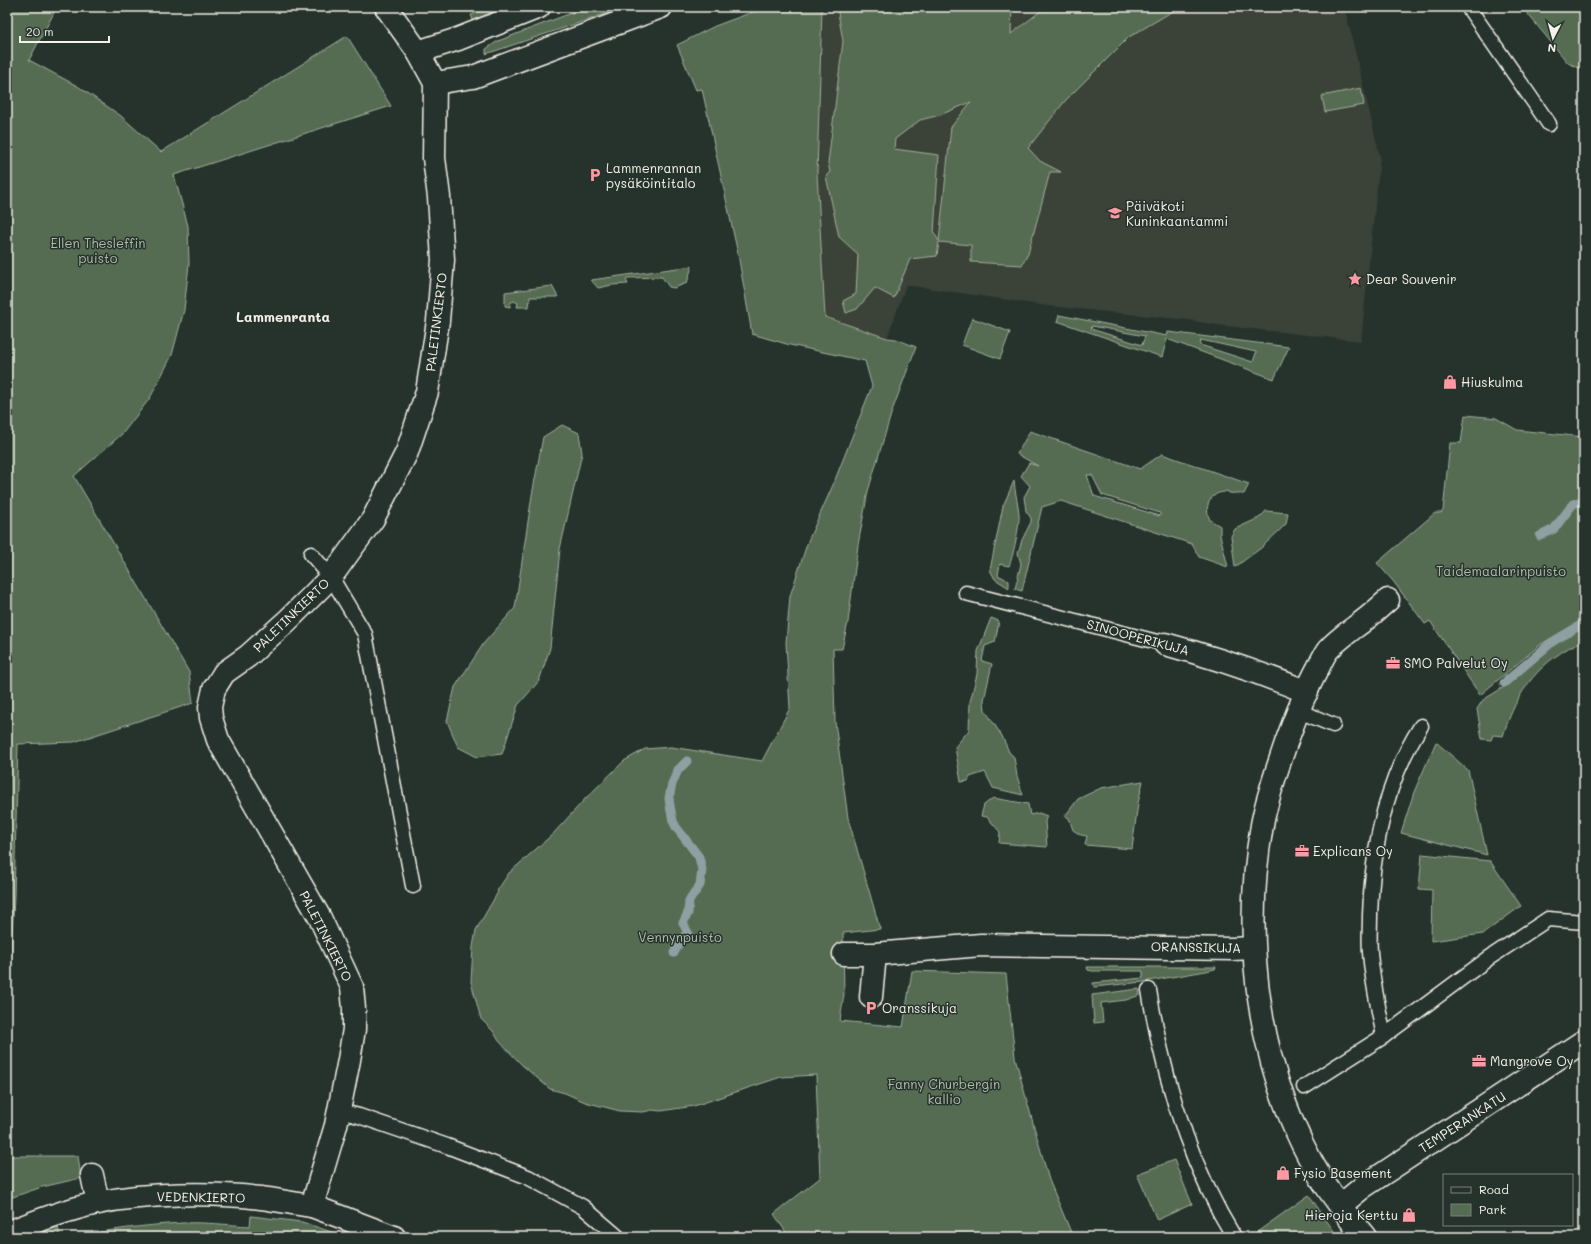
<svg xmlns="http://www.w3.org/2000/svg" width="1591" height="1244" font-family="Mali,sans-serif">
<rect width="100%" height="100%" fill="#26332d"/>
<filter id="ink" filterUnits="userSpaceOnUse"><feTurbulence type="fractalNoise" baseFrequency=".025" numOctaves="2"/><feDisplacementMap in="SourceGraphic" scale="8" xChannelSelector="R" yChannelSelector="G"/><feConvolveMatrix kernelMatrix="1 2 1 2 8 2 1 2 1" color-interpolation-filters="sRGB"/></filter>
<g filter="url(#ink)">
<polygon fill="#3b4339" points="822,7 1344,7 1351,34 1380,157 1361,341 1217,325 1189,320 1048,306 906,285 887,338 825,317 817,173"/>
<g fill="#546c52" stroke="#a4ae9d" fill-rule="evenodd">
<polygon points="7,7 57,7 29,60 79,87 121,116 161,152 347,36 391,106 174,175 188,226 189,264 184,310 172,355 150,398 123,433 74,476 189,672 193,703 74,742 18,744 14,897 7,1031"/>
<polygon points="490,7 510,7 474,22 471,15"/>
<polygon points="587,7 626,7 486,54 486,49 498,41"/>
<polygon points="766,7 822,7 817,173 825,317 887,338 896,339 916,347 892,411 868,491 858,545 848,622 842,649 833,649 835,722 848,818 880,929 843,933 844,994 840,1021 903,1027 912,971 1006,974 1015,1057 1023,1087 1049,1180 1073,1237 789,1237 774,1214 820,1178 816,1075 781,1077 694,1106 661,1111 652,1110 643,1112 620,1111 585,1102 565,1093 550,1089 522,1065 499,1041 493,1031 481,1019 471,982 473,947 476,930 498,892 497,891 509,873 553,834 585,799 624,761 645,749 671,747 762,761 790,708 786,643 790,596 808,541 833,485 872,386 865,361 790,345 752,334 738,254 702,89 696,90 677,45 715,26"/>
<path d="M837,7H1012L1011,34L1046,7H1180L1129,37L1065,101L1028,148L1040,161L1061,172H1050L1028,254L1022,265L971,262V245L939,242L937,256L910,259L894,298L875,288L857,309L846,313L843,301L856,294L858,254L839,237L826,176L830,172L828,163L843,41ZM971,102L951,127L939,241L934,233L939,155L894,149L895,139L920,120L940,115Z"/>
<polygon points="1522,7 1584,7 1584,70 1568,63"/>
<polygon points="1361,88 1364,105 1325,112 1322,96"/>
<polygon points="692,266 687,283 674,288 669,287 662,277 627,278 626,280 628,284 612,285 598,288 591,280"/>
<polygon points="552,286 558,297 530,297 529,307 517,307 518,303 514,301 510,303 510,307 505,306 505,292"/>
<path d="M1059,315L1167,336L1168,332L1289,347L1274,379L1167,339L1162,357L1057,321ZM1092,326L1145,336L1142,345L1091,329ZM1201,340L1256,352V353L1253,362L1200,345Z"/>
<polygon points="972,318 1010,332 1000,359 962,345"/>
<polygon points="1465,415 1496,418 1517,430 1584,437 1584,620 1541,644 1480,695 1430,621 1425,624 1393,581 1377,563 1435,513 1441,513 1443,511 1450,443 1461,443"/>
<polygon points="562,425 579,433 582,453 560,549 550,648 539,681 518,705 502,754 477,757 458,747 447,721 455,687 484,643 515,608 532,495 543,437"/>
<path d="M1030,431L1140,469L1162,454L1249,484L1244,494L1229,493L1227,491C1223,493 1218,492 1215,495C1206,501 1206,511 1210,520L1220,526V535L1228,567L1199,557L1192,544L1061,501L1042,507L1022,591L1015,589L1021,564L1018,553L1022,540L1031,522V518L1026,511L1024,497L1030,486L1021,476L1029,463L1038,466L1017,454ZM1087,475H1092L1102,495L1160,513V516L1094,496Z"/>
<path d="M1014,481C1015,492 1018,504 1019,515C1020,524 1013,557 1009,566L1000,564L998,575L1009,581V588L995,579L990,570L1003,506Z"/>
<polygon points="1266,511 1288,513 1286,524 1261,548 1235,567 1231,536 1235,529 1259,518"/>
<polygon points="991,618 999,621 995,642 985,646 982,661 992,664 984,700 985,710 1002,736 1009,752 1014,757 1017,776 1023,795 993,788 985,772 970,777 968,781 961,782 955,747 969,730 970,702 977,674 978,651"/>
<path d="M1584,628V640C1540,660 1517,690 1503,736L1493,735L1491,740L1482,739L1477,709L1483,700L1504,687L1554,644Z"/>
<polygon points="1436,742 1468,770 1487,855 1401,833 1414,792"/>
<polygon points="1143,781 1138,803 1132,849 1085,845 1087,836 1081,835 1073,830 1069,818 1065,816 1078,799 1101,788"/>
<polygon points="993,798 1028,804 1030,815 1039,813 1047,816 1045,821 1047,847 999,843 1000,832 987,817 981,816 984,805"/>
<polygon points="1422,854 1490,861 1521,906 1483,934 1431,941 1432,890 1419,889"/>
<polygon points="1087,967 1216,967 1215,969 1206,971 1143,982 1094,987 1093,983 1143,978 1143,971 1092,971 1088,970"/>
<polygon points="1139,989 1140,995 1126,1000 1101,1003 1103,1022 1094,1023 1092,995"/>
<polygon points="7,1156 78,1156 81,1178 42,1187 7,1199"/>
<polygon points="1174,1160 1192,1204 1157,1220 1137,1174"/>
<polygon points="1309,1195 1338,1237 1250,1237"/>
<path d="M251,1216L302,1222L346,1237H71C109,1230 145,1225 183,1223C205,1222 228,1225 250,1226Z"/>
<polygon points="58,1227 60,1237 32,1237"/>
</g>
<g fill="none" stroke-linecap="round" stroke-linejoin="round">
<g stroke="#90a0a2" stroke-width="9">
<polyline points="1540,536 1554,529 1573,504 1584,500"/>
<polyline points="1504,683 1552,642 1584,623"/>
<polyline points="674,953 681,939 688,933 683,923 688,913 689,901 700,885 702,870 699,857 676,827 673,821 670,806 669,798 672,784 678,770 687,761"/>
</g>
<defs>
<g id="lane">
<polyline points="1468,7 1549,124"/>
<polyline points="311,554 331,577 365,634 413,886"/>
<polyline points="966,593 1165,644"/>
<polyline points="1299,711 1333,725"/>
<path d="M1149,990C1163,1076 1188,1162 1234,1237"/>
<path d="M1384,1036C1378,1008 1372,980 1370,952C1369,940 1370,927 1370,915C1372,849 1385,782 1421,726"/>
<polyline points="1304,1087 1384,1036 1489,958 1548,919 1584,922"/>
<polyline points="339,1111 359,1116 447,1146 528,1177 583,1207 618,1237"/>
</g>
<g id="street">
<polyline points="386,7 418,52"/>
<path d="M1165,644C1213,657 1261,673 1307,692"/>
<polyline points="844,954 875,954 981,945 1232,949 1253,948"/>
<polyline points="871,997 875,954"/>
<polyline points="92,1175 98,1203"/>
<polyline points="1341,1205 1363,1187 1584,1041"/>
<path d="M7,1233C36,1221 66,1210 97,1203C145,1193 212,1192 261,1198C278,1200 295,1204 312,1206"/>
<path d="M1365,1237C1350,1219 1335,1200 1322,1180C1259,1077 1241,943 1262,825C1267,797 1277,770 1286,743C1295,718 1305,692 1318,668C1321,662 1324,655 1328,650C1336,641 1346,634 1355,627C1367,619 1378,609 1388,600"/>
</g>
<g id="secondary">
<polyline points="435,83 473,77 661,7"/>
<polyline points="394,1237 312,1206 336,1125 349,1060 354,1029 354,1009 352,987 320,918 218,740 211,718 210,707 214,689 224,673 248,656 288,620 331,577 373,519 407,452 427,392 438,321 443,260 439,197 434,158 435,83 418,52 458,39 539,7"/>
</g>
</defs>
<use href="#lane" stroke="#f4f1e8" stroke-width="17"/>
<use href="#street" stroke="#f4f1e8" stroke-width="25"/>
<use href="#secondary" stroke="#f4f1e8" stroke-width="25"/>
<use href="#lane" stroke="#26332d" stroke-width="14"/>
<use href="#street" stroke="#26332d" stroke-width="22"/>
<use href="#secondary" stroke="#26332d" stroke-width="22"/>
</g>
</g>
<defs>
<symbol id="parking-bare" viewBox="-9 -9 18 18"><path d="M-3.5-5.5H1a3.5 3.5 0 0 1 0 7H-1V5.5H-3.5ZM-1-3.4V-.6H.8a1.4 1.4 0 0 0 0-2.8Z" fill="#ff9aa2" stroke="#26332d" stroke-width="2.5" paint-order="stroke"/></symbol>
<symbol id="school-bare" viewBox="-9 -9 18 18"><path d="M0-5L7-2L0 1L-7-2ZM-4 1L0 2.5L4 1V4Q0 6-4 4Z" fill="#ff9aa2" stroke="#26332d" stroke-width="2.5" paint-order="stroke"/></symbol>
<symbol id="sight-bare" viewBox="-9 -9 18 18"><path d="M0-6L1.8-2.2L6-1.7L2.9 1.2L3.7 5.4L0 3.3L-3.7 5.4L-2.9 1.2L-6-1.7L-1.8-2.2Z" fill="#ff9aa2" stroke="#26332d" stroke-width="2.5" paint-order="stroke"/></symbol>
<symbol id="shop-bare" viewBox="-9 -9 18 18"><path d="M-5-2.5h2.3a2.7 3.5 0 0 1 5.4 0H5L5.5 6h-11ZM-1.5-2.5h3a1.5 2.3 0 0 0-3 0Z" fill="#ff9aa2" stroke="#26332d" stroke-width="2.5" paint-order="stroke"/></symbol>
<symbol id="office-bare" viewBox="-9 -9 18 18"><path d="M-6-3h4V-5.5h4V-3h4V5H-6ZM-1-4.5V-3h2v-1.5ZM-6 0V1H6V0Z" fill="#ff9aa2" stroke="#26332d" stroke-width="2.5" paint-order="stroke"/></symbol>
</defs>
<g fill-rule="evenodd">
<use href="#parking-bare" x="585" y="165" width="20" height="20"/>
<use href="#school-bare" x="1105" y="203" width="20" height="20"/>
<use href="#sight-bare" x="1345" y="269" width="20" height="20"/>
<use href="#shop-bare" x="1440" y="372" width="20" height="20"/>
<use href="#office-bare" x="1383" y="653" width="20" height="20"/>
<use href="#office-bare" x="1292" y="841" width="20" height="20"/>
<use href="#parking-bare" x="861" y="998" width="20" height="20"/>
<use href="#office-bare" x="1469" y="1051" width="20" height="20"/>
<use href="#shop-bare" x="1273" y="1163" width="20" height="20"/>
<use href="#shop-bare" x="1399" y="1205" width="20" height="20"/>
</g>
<g text-anchor="middle" stroke-width="3" stroke-linejoin="round" paint-order="stroke">
<g font-size="13" fill="#f4f1e8" stroke="#26332d" text-anchor="start">
<text x="606" y="173">Lammenrannan<tspan x="606" dy="15">pysäköintitalo</tspan></text>
<text x="1126" y="211">Päiväkoti<tspan x="1126" dy="15">Kuninkaantammi</tspan></text>
<text x="1366" y="284">Dear Souvenir</text>
<text x="1461" y="387">Hiuskulma</text>
<text x="1404" y="668">SMO Palvelut Oy</text>
<text x="1313" y="856">Explicans Oy</text>
<text x="882" y="1013">Oranssikuja</text>
<text x="1490" y="1066">Mangrove Oy</text>
<text x="1294" y="1178">Fysio Basement</text>
<text x="1398" y="1220" text-anchor="end">Hieroja Kerttu</text>
</g>
<g font-size="13" fill="#b4bcac" stroke="#26332d">
<text x="98" y="248">Ellen Thesleffin<tspan x="98" dy="15">puisto</tspan></text>
<text x="1501" y="576">Taidemaalarinpuisto</text>
<text x="680" y="942">Vennynpuisto</text>
<text x="944" y="1089">Fanny Churbergin<tspan x="944" dy="15">kallio</tspan></text>
</g>
<g font-size="13" fill="#f4f1e8" stroke="#26332d">
<text transform="translate(436 322) rotate(-83)" y="5">PALETINKIERTO</text>
<text transform="translate(291 615) rotate(-44)" y="5">PALETINKIERTO</text>
<text transform="translate(1138 637) rotate(15)" y="5">SINOOPERIKUJA</text>
<text transform="translate(326 936) rotate(63)" y="5">PALETINKIERTO</text>
<text transform="translate(1196 947) rotate(1)" y="5">ORANSSIKUJA</text>
<text transform="translate(1462 1122) rotate(-33)" y="5">TEMPERANKATU</text>
<text transform="translate(201 1197) rotate(1)" y="5">VEDENKIERTO</text>
</g>
<g font-size="14" font-weight="bold" fill="#f4f1e8" stroke="#26332d">
<text x="283" y="322">Lammenranta</text>
</g>
</g>
<rect width="1591" height="1244" fill="none" stroke="#26332d" stroke-width="24"/>
<rect x="12" y="12" width="1567" height="1220" fill="none" stroke="#f4f1e8" stroke-width="1.5" filter="url(#ink)"/>
<rect x="1443" y="1174" width="130" height="52" fill="#26332d" stroke="#787f78"/>
<rect x="1451" y="1187" width="20" height="6" fill="#26332d" stroke="#787f78"/>
<text x="1479" y="1194" font-size="12" fill="#f4f1e8">Road</text>
<rect x="1451" y="1204" width="20" height="12" fill="#546c52" stroke="#787f78"/>
<text x="1479" y="1214" font-size="12" fill="#f4f1e8">Park</text>
<g transform="translate(1553 38) rotate(186)" stroke="#26332d" stroke-width="3" paint-order="stroke">
<path d="M0-3L7 15L0 10L-7 15Z" fill="#f4f1e8"/>
<text y="-6" font-size="11" font-weight="bold" text-anchor="middle" fill="#f4f1e8">N</text>
</g>
<path d="M20 36v6h89v-6" fill="none" stroke="#f4f1e8" stroke-width="2"/>
<text x="26" y="36" font-size="12" fill="#f4f1e8" stroke="#26332d" stroke-width="3" paint-order="stroke">20 m</text>
</svg>
